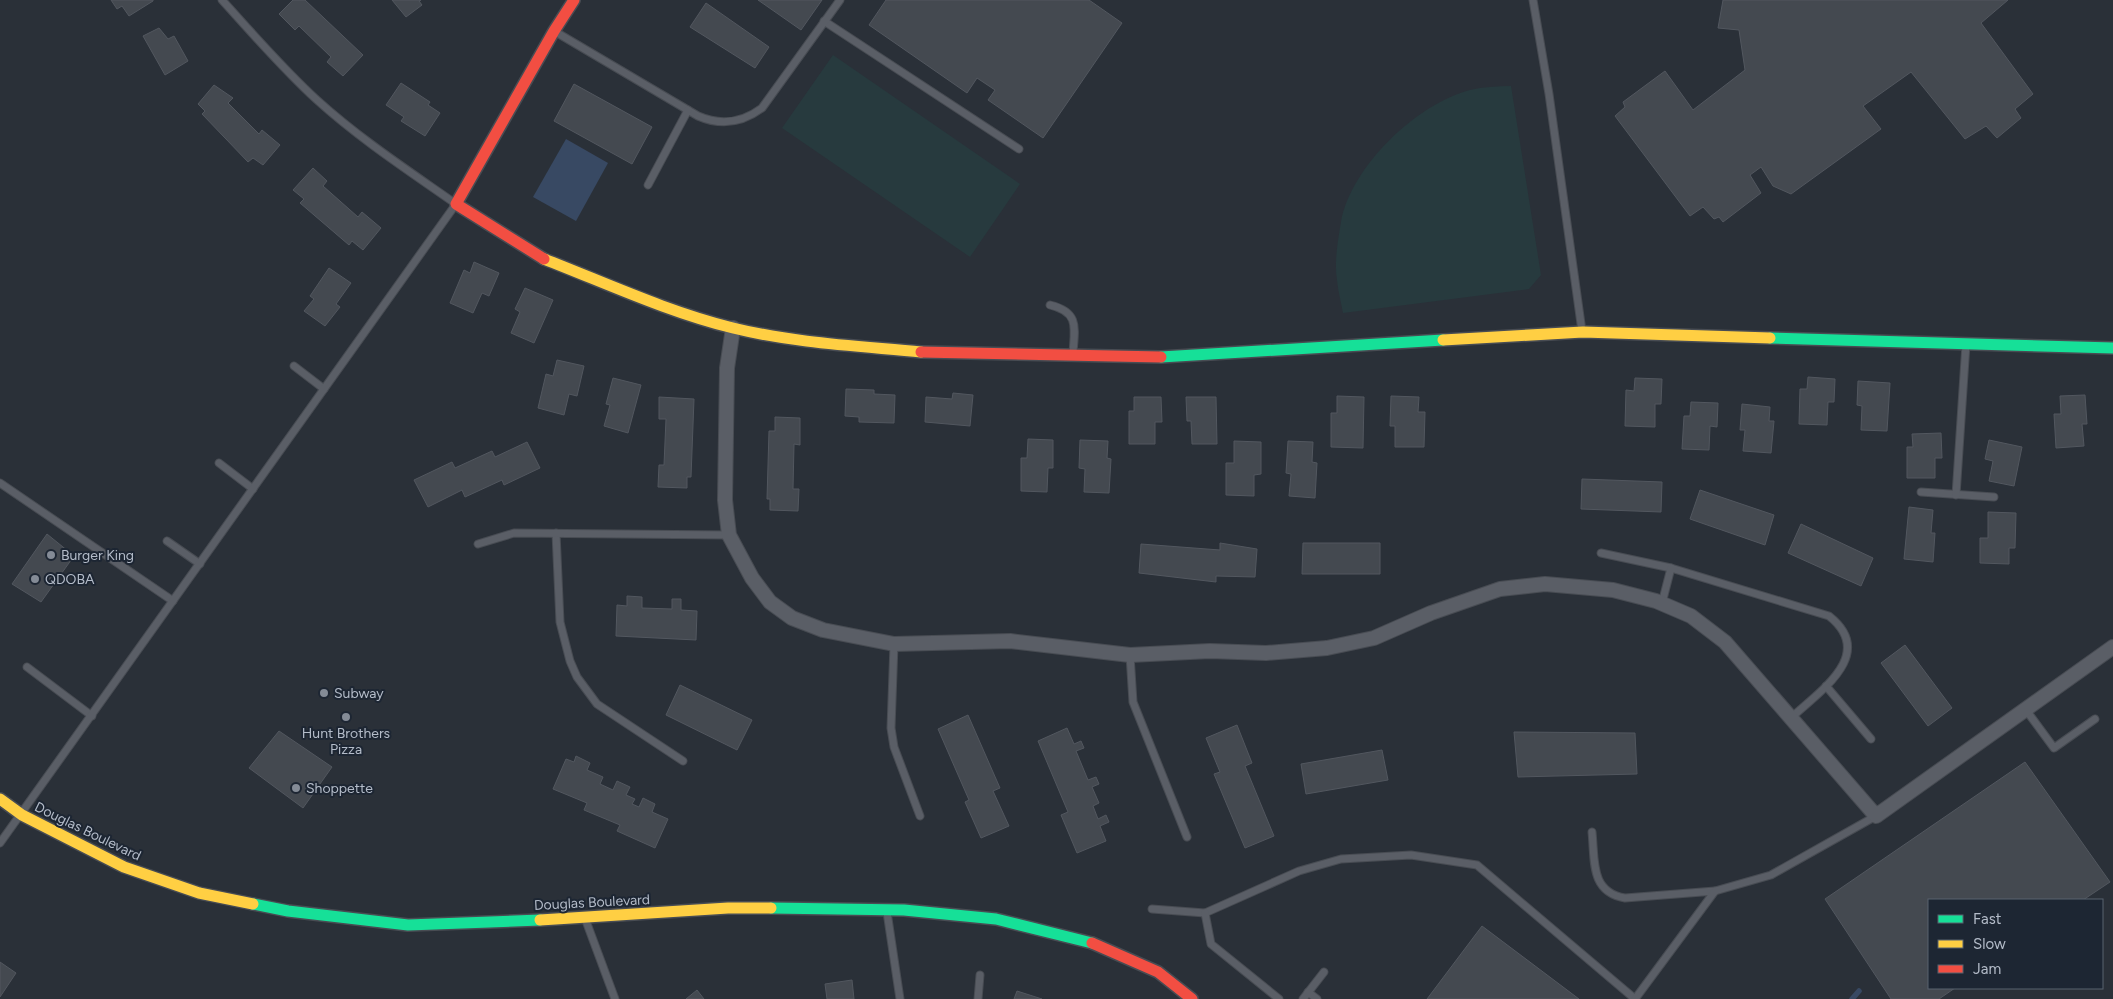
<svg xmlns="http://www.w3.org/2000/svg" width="2113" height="999" font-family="Figtree,sans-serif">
<rect width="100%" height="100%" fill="#2a3038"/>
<g fill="#273a3e">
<polygon points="833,55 1020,184 970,257 782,128"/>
<path d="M1511,86L1541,275L1529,289L1343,313C1341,302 1338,291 1337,280C1334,262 1338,240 1341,222C1351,167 1416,104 1470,90C1483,87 1497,86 1511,86Z"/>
</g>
<polygon fill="#384963" points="566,139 608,163 576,221 533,197"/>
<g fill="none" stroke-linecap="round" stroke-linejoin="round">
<polyline stroke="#384963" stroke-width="5.5" points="1852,999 1859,991"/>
</g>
<g fill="#444950" stroke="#52575f">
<polygon points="111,0 153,0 153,1 129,16 122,6 117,9"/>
<polygon points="293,0 305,0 363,55 343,76 327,62 331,57 299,26 295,30 279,14"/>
<polygon points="392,0 421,0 419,1 422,5 406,17"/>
<polygon points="758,0 822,0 801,30"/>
<polygon points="886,0 1089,0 1122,23 1043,138 988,100 995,90 977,78 967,93 869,25"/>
<polygon points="1723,0 2008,0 1981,23 2033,94 2015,109 2021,118 1997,138 1986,126 1965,139 1911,72 1863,106 1881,129 1791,194 1773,186 1761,167 1750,175 1761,193 1723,222 1719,217 1714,219 1703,207 1690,216 1615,116 1625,107 1623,102 1665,71 1693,110 1745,70 1739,30 1718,28"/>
<polygon points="706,3 769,47 755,68 690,27"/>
<polygon points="159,28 168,39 174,36 188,61 165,75 143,36"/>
<polygon points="401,83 430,102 428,105 440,113 425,136 401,121 404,117 386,105"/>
<polygon points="574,84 652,127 632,164 554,121"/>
<polygon points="214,85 233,98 228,103 259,134 262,130 280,145 263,165 253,158 248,162 202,114 205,111 198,104"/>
<polygon points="313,168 327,181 323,186 358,217 362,212 381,228 363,250 352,241 349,245 300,203 304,199 293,190"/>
<polygon points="474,262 499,273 489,296 482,293 473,313 450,303 464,270 470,273"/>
<polygon points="329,268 351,283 336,304 340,307 325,326 304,311 314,299 310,296"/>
<polygon points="525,288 553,300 534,343 511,333 520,312 515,309"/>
<polygon points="557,360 584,366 577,396 569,394 564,415 538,408 546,374 553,376"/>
<polygon points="1808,377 1835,379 1834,402 1828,402 1827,425 1799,424 1800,389 1807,389"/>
<polygon points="613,378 641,385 628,433 604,426 610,405 606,404"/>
<polygon points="1635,378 1662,379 1661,404 1655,404 1655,427 1625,426 1626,390 1634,391"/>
<polygon points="1858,381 1890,383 1887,431 1861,430 1862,406 1857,405"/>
<polygon points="846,389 874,390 874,394 895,395 894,423 859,422 859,417 845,416"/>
<polygon points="953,393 973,395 970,426 925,422 926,397 952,399"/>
<polygon points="2085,395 2087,424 2082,424 2084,446 2056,448 2054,414 2061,414 2060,396"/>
<polygon points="1337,396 1364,397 1363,448 1331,447 1331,413 1337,413"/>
<polygon points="1391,396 1419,397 1418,412 1425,412 1424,447 1395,447 1395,426 1390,426"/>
<polygon points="659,397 694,399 691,477 687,477 687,488 658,487 659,465 664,465 666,419 659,419"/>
<polygon points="1134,397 1161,397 1162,422 1155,422 1155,444 1129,444 1129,411 1134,411"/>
<polygon points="1186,397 1216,397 1217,444 1192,444 1191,421 1187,421"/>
<polygon points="1691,402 1718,403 1717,427 1710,426 1709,450 1682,449 1684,416 1690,416"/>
<polygon points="1742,404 1770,407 1769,421 1774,421 1771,453 1743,451 1745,430 1740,430"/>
<polygon points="775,417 800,418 800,445 794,444 793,489 799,489 798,511 770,510 770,499 767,499 769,431 775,431"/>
<polygon points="1941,433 1942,458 1935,458 1935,478 1907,478 1907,447 1913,447 1912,434"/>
<polygon points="1028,439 1053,440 1053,468 1048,468 1047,492 1021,491 1021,458 1027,458"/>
<polygon points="1080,440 1108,441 1107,458 1111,459 1109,493 1084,492 1085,469 1079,468"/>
<polygon points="1989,440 2022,447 2014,486 1989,481 1993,461 1985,459"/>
<polygon points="1234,441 1261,442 1261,474 1254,475 1254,496 1226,495 1226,463 1234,463"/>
<polygon points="1288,441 1313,442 1312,462 1317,463 1315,498 1289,496 1291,474 1286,473"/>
<polygon points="527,442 540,468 504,485 502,480 465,497 462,490 428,507 414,480 452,462 455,468 492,451 495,457"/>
<polygon points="1582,479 1662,482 1661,512 1581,509"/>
<polygon points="1700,490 1774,515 1765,545 1690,519"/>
<polygon points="1909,507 1933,510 1931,533 1935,533 1933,562 1904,559"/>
<polygon points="1988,512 2016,513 2015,548 2009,548 2009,564 1980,563 1980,538 1988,538"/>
<polygon points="1801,524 1873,558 1861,586 1788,553"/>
<polygon points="47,534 74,556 41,602 12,584"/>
<polygon points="1220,543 1257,549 1255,577 1216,576 1216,582 1139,573 1141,544 1220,550"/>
<polygon points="1303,543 1380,543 1380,574 1302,574"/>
<polygon points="627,596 642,597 642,608 672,609 672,599 681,599 681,610 697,611 696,640 616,636 617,605 627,606"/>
<polygon points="1905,645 1952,708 1928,726 1881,663"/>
<polygon points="680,685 752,720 737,750 666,715"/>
<polygon points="968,715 1000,788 993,791 1009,826 981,838 965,802 969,800 938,729"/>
<polygon points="1237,725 1252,763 1245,766 1274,836 1245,848 1214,774 1220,772 1206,738"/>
<polygon points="1067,728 1074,744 1081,741 1084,748 1076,751 1088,780 1096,777 1099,784 1092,787 1099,803 1093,806 1098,819 1106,815 1109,822 1100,826 1106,841 1077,853 1061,815 1068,812 1038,741"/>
<polygon points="279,731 332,767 303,808 249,768"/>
<polygon points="1514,732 1635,733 1637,774 1518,777"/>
<polygon points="1382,750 1388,780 1306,794 1301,764"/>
<polygon points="576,756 590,763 587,770 603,777 600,784 613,790 617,781 630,787 626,795 635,799 632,804 639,807 643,798 655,804 652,812 668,819 655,848 617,831 620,825 584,810 587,803 553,789 566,759 574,762"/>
<polygon points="2025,762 2110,882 2083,900 1929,900 1929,988 1955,988 1939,999 1891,999 1825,899"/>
<polygon points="1482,926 1579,999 1427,999"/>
<polygon points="0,962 16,973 0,997"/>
<polygon points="852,980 854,999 827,999 825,984"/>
<polygon points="697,990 704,999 686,999"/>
<polygon points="1017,991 1042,999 1014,999"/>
</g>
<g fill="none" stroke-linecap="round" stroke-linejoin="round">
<defs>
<g id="lane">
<polyline points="1533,0 1549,94 1582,331"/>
<polyline points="824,21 1019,149"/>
<path d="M554,31L698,116C721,126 742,123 762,108L840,0"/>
<polyline points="648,185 688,110"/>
<path d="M1050,305C1079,312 1075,327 1073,352"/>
<polyline points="294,366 324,389"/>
<polyline points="219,463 253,489"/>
<polyline points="0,483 173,601"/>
<polyline points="1921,492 1994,497"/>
<polyline points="1956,495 1966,344"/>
<polyline points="556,533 560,622 570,661 577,677 597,704 683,761"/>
<polyline points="167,541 200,564"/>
<polyline points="478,544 514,533 729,535"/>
<polyline points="1601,553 1671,568"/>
<path d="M1662,603L1671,568L1829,616C1877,654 1820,691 1792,717"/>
<polyline points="894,644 891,728 894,747 920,816"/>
<polyline points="1130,655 1133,702 1187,837"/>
<polyline points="27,667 92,716"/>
<polyline points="1826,686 1871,739"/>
<polyline points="2026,710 2054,748 2095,719"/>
<path d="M1592,832C1595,861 1590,892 1625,898L1715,891"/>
<path d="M0,843L456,204C409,171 360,139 317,100C283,69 253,34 222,0"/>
<polyline points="1152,909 1205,913 1299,871 1341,859 1411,855 1477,865 1635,999"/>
<polyline points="887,912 900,999"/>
<polyline points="1205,913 1211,944 1279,999"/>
<polyline points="586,921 615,999"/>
<polyline points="1308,992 1317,999"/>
<polyline points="978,999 980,975"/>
<polyline points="1303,999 1324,972"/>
<polyline points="1635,999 1715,891 1771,875 1876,816"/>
</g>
<polyline id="street" points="733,328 727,368 725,500 729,535 752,578 770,602 792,618 823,630 894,644 1010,641 1130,655 1210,651 1266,653 1327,648 1374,638 1431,613 1500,589 1545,584 1613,590 1656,601 1691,616 1725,642 1876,816 2113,647"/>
<g id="fast">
<polyline points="1770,338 2113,348"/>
<polyline points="1161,357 1443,340"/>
<polyline points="253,904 288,911 408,925 540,920"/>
<polyline points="771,908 904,910 996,919 1092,943"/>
</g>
<g id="slow">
<path d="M544,259C606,283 668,312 733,328C794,343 859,346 921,352"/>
<polyline points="1443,340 1583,332 1770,338"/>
<polyline points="0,799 22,815 124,867 199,893 253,904"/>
<polyline points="540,920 728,908 771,908"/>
</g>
<g id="jam">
<polyline points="544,259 456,204 554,31 574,0"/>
<polyline points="921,352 1161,357"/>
<polyline points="1092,943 1158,972 1192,999"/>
</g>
</defs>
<use href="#lane" stroke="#484c53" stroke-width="9"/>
<use href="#street" stroke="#484c53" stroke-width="16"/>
<use href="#fast" stroke="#484c53" stroke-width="14"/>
<use href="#slow" stroke="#484c53" stroke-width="14"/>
<use href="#jam" stroke="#484c53" stroke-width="14"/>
<use href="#lane" stroke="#5a5e66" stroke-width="7"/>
<use href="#street" stroke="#5a5e66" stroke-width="14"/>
<use href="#fast" stroke="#16e098" stroke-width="11"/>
<use href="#slow" stroke="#ffcf43" stroke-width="11"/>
<use href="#jam" stroke="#f24e42" stroke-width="11"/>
</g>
<g fill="#848b96" stroke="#1d2633" stroke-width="2">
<circle cx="51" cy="555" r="5"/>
<circle cx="35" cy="579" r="5"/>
<circle cx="324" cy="693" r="5"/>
<circle cx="346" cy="717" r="5"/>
<circle cx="296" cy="788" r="5"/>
</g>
<g text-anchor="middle" stroke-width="4" stroke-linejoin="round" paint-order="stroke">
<g font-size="14" fill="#b4bcc9" stroke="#1d2633" text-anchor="start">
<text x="61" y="560">Burger King</text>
<text x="45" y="584">QDOBA</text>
<text x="334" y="698">Subway</text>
<text x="346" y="738" text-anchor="middle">Hunt Brothers<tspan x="346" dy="16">Pizza</tspan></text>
<text x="306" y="793">Shoppette</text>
</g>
<g font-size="14" fill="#b4bcc9" stroke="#1d2633">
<text transform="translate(88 831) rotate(26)" y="5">Douglas Boulevard</text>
<text transform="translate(592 902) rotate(-3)" y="5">Douglas Boulevard</text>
</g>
</g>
<rect x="1928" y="899" width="175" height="90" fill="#1d2633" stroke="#59626f"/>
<rect x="1938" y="915" width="25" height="8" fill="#16e098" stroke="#59626f"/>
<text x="1973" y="924" font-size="15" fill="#b4bcc9">Fast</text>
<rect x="1938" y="940" width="25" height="8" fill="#ffcf43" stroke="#59626f"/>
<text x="1973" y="949" font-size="15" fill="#b4bcc9">Slow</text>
<rect x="1938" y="965" width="25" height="8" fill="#f24e42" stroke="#59626f"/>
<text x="1973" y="974" font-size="15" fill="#b4bcc9">Jam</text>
</svg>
